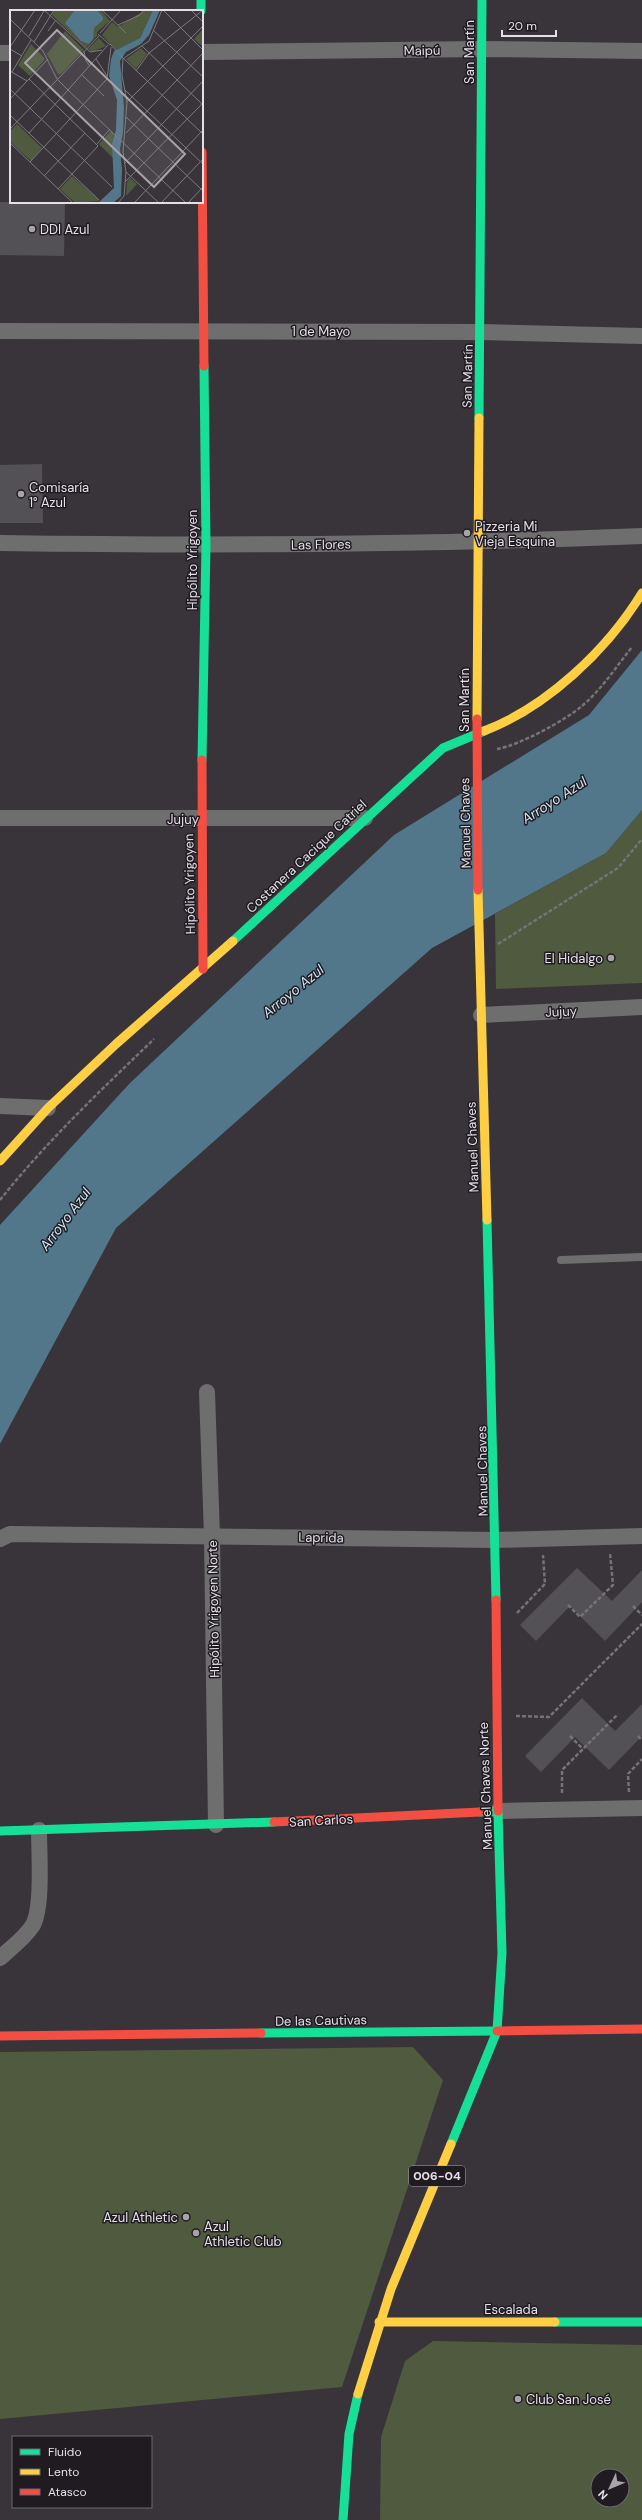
<svg xmlns="http://www.w3.org/2000/svg" width="642" height="2520" font-family="'DM Sans',sans-serif">
<rect width="100%" height="100%" fill="#39343a"/>
<g fill="#4f5a3f" fill-rule="evenodd">
<polygon points="642,810 642,983 496,989 495,914 606,853"/>
<polygon points="413,2047 443,2080 342,2387 0,2419 0,2052"/>
<path d="M433,2341L642,2345V2520H380L381,2437L405,2361ZM598,2476H622V2500H598Z"/>
</g>
<polygon fill="#52778b" points="642,650 642,810 606,853 432,948 116,1228 0,1444 0,1225 130,1083 394,835 589,715"/>
<g fill="#545156">
<polygon points="0,202 65,202 64,256 0,255"/>
<polygon points="42,464 43,523 0,523 0,465"/>
<polygon points="577,1568 612,1601 642,1570 642,1602 605,1641 570,1606 536,1641 520,1625"/>
<polygon points="582,1698 615,1731 642,1704 642,1736 609,1770 575,1737 541,1772 525,1756"/>
</g>
<g fill="none" stroke-linecap="round" stroke-linejoin="round">
<g stroke="#747375" stroke-width="2.5" stroke-dasharray="4 2" stroke-linecap="butt">
<path d="M497,749C520,745 564,721 582,706C602,689 616,667 632,647"/>
<polyline points="498,944 618,868 642,839"/>
<path d="M0,1200C47,1141 100,1091 154,1039"/>
<polyline points="568,1605 580,1617 613,1585 610,1553"/>
<polyline points="633,1606 642,1615"/>
<polyline points="517,1613 545,1584 543,1555"/>
<polyline points="516,1716 549,1717 642,1624"/>
<polyline points="570,1736 583,1749"/>
<polyline points="638,1736 642,1740"/>
<polyline points="629,1792 628,1774 642,1759"/>
<polyline points="562,1793 562,1770 618,1714"/>
</g>
<polyline stroke="#6e6e6e" stroke-width="8" points="561,1260 642,1257"/>
<g stroke="#6e6e6e" stroke-width="16">
<polyline points="202,52 482,49 642,51"/>
<polyline points="0,53 11,53"/>
<polyline points="0,331 481,332 642,336"/>
<path d="M0,543C214,546 428,545 642,536"/>
<polyline points="0,818 365,818"/>
<polyline points="481,1015 642,1007"/>
<polyline points="0,1106 48,1108"/>
<polyline points="207,1392 212,1536 216,1825"/>
<polyline points="0,1539 10,1534 496,1540 642,1536"/>
<polyline points="498,1811 642,1808"/>
<path d="M0,1958C12,1947 24,1939 33,1925C43,1906 39,1853 39,1830"/>
</g>
<g stroke="#16e098" stroke-width="9">
<polyline points="201,0 201,11"/>
<polyline points="479,418 482,0"/>
<polyline points="202,760 206,546 204,366"/>
<polyline points="233,941 443,748 484,731"/>
<polyline points="487,1220 496,1600"/>
<polyline points="0,1831 274,1822"/>
<polyline points="261,2033 497,2031"/>
<polyline points="451,2144 497,2031 502,1953 498,1811 480,1812"/>
<polyline points="555,2322 642,2322"/>
<polyline points="343,2520 349,2434 358,2394"/>
</g>
<g stroke="#ffcf43" stroke-width="9">
<polyline points="477,719 479,418"/>
<path d="M484,731C547,707 607,650 642,593"/>
<polyline points="478,890 487,1220"/>
<polyline points="0,1161 48,1108 116,1044 233,941"/>
<polyline points="379,2322 555,2322"/>
<polyline points="358,2394 391,2289 451,2144"/>
</g>
<g stroke="#f24e42" stroke-width="9">
<polyline points="202,152 204,366"/>
<polyline points="477,719 478,890"/>
<polyline points="202,760 203,969"/>
<polyline points="496,1600 498,1811"/>
<polyline points="274,1822 480,1812"/>
<polyline points="497,2031 642,2029"/>
<polyline points="0,2036 261,2033"/>
</g>
</g>
<g fill="#a9a3aa" stroke="#1f1b21" stroke-width="1.5">
<circle cx="32" cy="229" r="4"/>
<circle cx="21" cy="494" r="4"/>
<circle cx="467" cy="533" r="4"/>
<circle cx="611" cy="958" r="4"/>
<circle cx="186" cy="2217" r="4"/>
<circle cx="196" cy="2233" r="4"/>
<circle cx="518" cy="2399" r="4"/>
</g>
<g text-anchor="middle" stroke-width="3" stroke-linejoin="round" paint-order="stroke">
<rect fill="#1f1b21" stroke="#aaa4ac" stroke-width="1" x="409" y="2166" width="56" height="20" rx="3"/>
<g font-size="12" font-weight="bold" fill="#e5dfe7">
<text x="437" y="2180">006-04</text>
</g>
<g font-size="13" fill="#e5dfe7" stroke="#1f1b21">
<text transform="translate(422 50) rotate(-1)" y="5">Maipú</text>
<text transform="translate(469 52) rotate(-90)" y="5">San Martín</text>
<text x="321" y="336">1 de Mayo</text>
<text transform="translate(467 376) rotate(-89)" y="5">San Martín</text>
<text transform="translate(321 544) rotate(-1)" y="5">Las Flores</text>
<text transform="translate(192 560) rotate(-90)" y="5">Hipólito Yrigoyen</text>
<text transform="translate(464 700) rotate(-90)" y="5">San Martín</text>
<text x="183" y="824">Jujuy</text>
<text transform="translate(465 823) rotate(-91)" y="5">Manuel Chaves</text>
<text transform="translate(306 856) rotate(-43)" y="5">Costanera Cacique Catriel</text>
<text transform="translate(189 884) rotate(-91)" y="5">Hipólito Yrigoyen</text>
<text transform="translate(561 1011) rotate(-3)" y="5">Jujuy</text>
<text transform="translate(472 1147) rotate(-92)" y="5">Manuel Chaves</text>
<text transform="translate(482 1471) rotate(-91)" y="5">Manuel Chaves</text>
<text transform="translate(321 1537) rotate(1)" y="5">Laprida</text>
<text transform="translate(213 1609) rotate(-91)" y="5">Hipólito Yrigoyen Norte</text>
<text transform="translate(485 1786) rotate(-92)" y="5">Manuel Chaves Norte</text>
<text transform="translate(321 1820) rotate(-3)" y="5">San Carlos</text>
<text transform="translate(321 2020) rotate(-1)" y="5">De las Cautivas</text>
<text x="511" y="2314">Escalada</text>
</g>
<g font-size="13" fill="#e5dfe7" stroke="#1f1b21" text-anchor="start">
<text x="40" y="234">DDI Azul</text>
<text x="29" y="492">Comisaría<tspan x="29" dy="15">1° Azul</tspan></text>
<text x="475" y="531">Pizzeria Mi<tspan x="475" dy="15">Vieja Esquina</tspan></text>
<text x="603" y="963" text-anchor="end">El Hidalgo</text>
<text x="178" y="2222" text-anchor="end">Azul Athletic</text>
<text x="204" y="2231">Azul<tspan x="204" dy="15">Athletic Club</tspan></text>
<text x="526" y="2404">Club San José</text>
</g>
<g font-size="14" font-style="italic" fill="#cfe9f8" stroke="#1f1b21">
<text transform="translate(554 800) rotate(-33)" y="5">Arroyo Azul</text>
<text transform="translate(293 991) rotate(-39)" y="5">Arroyo Azul</text>
<text transform="translate(65 1219) rotate(-53)" y="5">Arroyo Azul</text>
</g>
</g>
<g transform="translate(10 10)">
<rect width="193" height="193" fill="#39343a"/>
<path d="M45,0H91L100,11L87,22V26L76,38L42,5ZM135,0H143L130,28L106,40L92,25L102,12L108,17ZM193,19V37L184,29ZM55,21L74,40L51,64H48L37,44ZM89,28L96,36L82,42L78,39ZM21,34L35,49L20,66L8,55ZM131,38L137,44L126,59L116,49ZM7,114L32,138L21,151L0,132V121ZM101,121L104,124L102,133L104,149L89,134ZM62,166L90,191L65,193L50,179ZM120,168L127,174L116,186L117,172Z" fill="#4f5a3f"/>
<path d="M65,0H87L93,7V10L84,18L83,29L79,34L71,31L55,13ZM143,0H150L139,25L131,34L116,42L110,51L114,97L113,123L110,139L112,159L111,186L103,193H88L104,178L102,133L106,120L107,90L99,66L101,49L104,41L130,28Z" fill="#52778b"/>
<path fill="none" stroke="#7e787f" stroke-width="1" d="M34,0L80,42L92,40M92,0L116,23M153,0L193,40M181,0L193,12M0,9L33,41L47,69L58,80L98,35M108,15L130,5L134,0M143,20L193,67M38,21L46,10M90,23L111,0M88,24L100,35M19,26L34,1M24,32L44,0M100,34L113,48M132,36L192,94M0,37L25,0M0,39L12,46M74,41L76,51L80,56M113,48L193,124M114,48L139,31L152,0M86,49L97,66M0,61L17,71M126,61L139,43L193,0M2,62L21,30M72,65L94,86M19,69L88,136L48,179M0,79L102,177M115,80L193,154M0,89L38,49M117,92L193,16M0,105L89,190M116,107L193,181M0,119L89,26M19,123L58,80L176,193M116,123L193,43M0,133L63,193M87,134L100,119M20,152L97,69L101,37M115,153L193,71M116,162L149,193M34,166L75,123M115,172L193,93M108,193L114,186L116,162L113,142L117,92L112,65L113,48M124,193L193,120M151,193L193,149M178,193L193,177"/>
<path fill="#a9a3aa" fill-opacity="0.15" stroke="#a9a3aa" stroke-width="2" d="M47,20L175,144L144,177L15,53Z"/>
<rect width="193" height="193" fill="none" stroke="#e5dfe7" stroke-width="2"/>
</g>
<rect x="12" y="2436" width="140" height="72" fill="#1f1b21" stroke="#6e6970"/>
<rect x="20" y="2449" width="20" height="6" fill="#16e098" stroke="#6e6970"/>
<text x="48" y="2456" font-size="12" fill="#e5dfe7">Fluido</text>
<rect x="20" y="2469" width="20" height="6" fill="#ffcf43" stroke="#6e6970"/>
<text x="48" y="2476" font-size="12" fill="#e5dfe7">Lento</text>
<rect x="20" y="2489" width="20" height="6" fill="#f24e42" stroke="#6e6970"/>
<text x="48" y="2496" font-size="12" fill="#e5dfe7">Atasco</text>
<g transform="translate(610 2488) rotate(226)"><circle r="19" fill="#1f1b21" stroke="#6e6970"/>
<path d="M0-3L7 15L0 10L-7 15Z" fill="#a9a3aa"/>
<text y="-6" font-size="11" font-weight="bold" text-anchor="middle" fill="#e5dfe7">N</text>
</g>
<path d="M502 30v6h54v-6" fill="none" stroke="#e5dfe7" stroke-width="2"/>
<text x="508" y="30" font-size="12" fill="#e5dfe7" stroke="#1f1b21" stroke-width="3" paint-order="stroke">20 m</text>
</svg>
